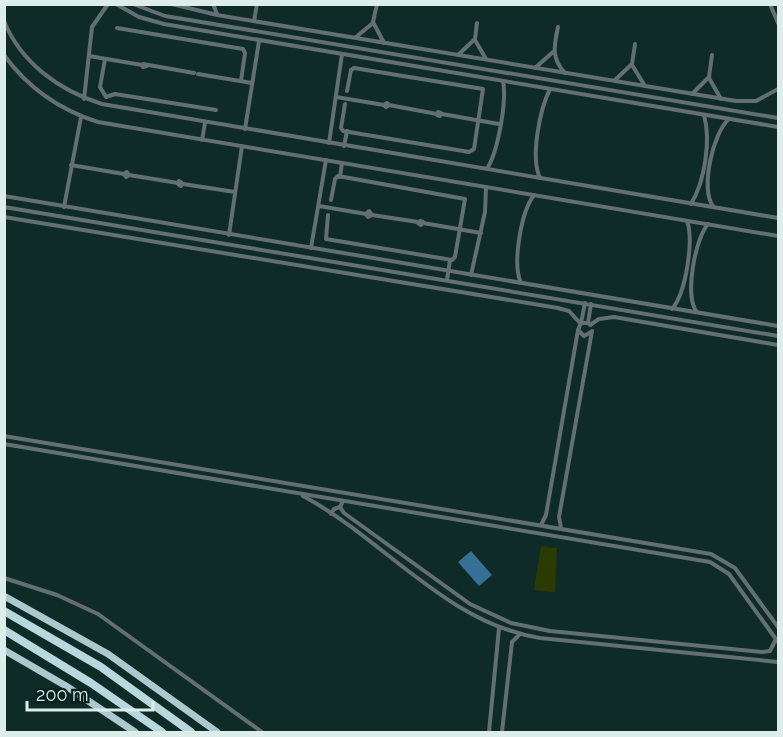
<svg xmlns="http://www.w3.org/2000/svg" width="783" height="737" font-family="Raleway,sans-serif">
<rect width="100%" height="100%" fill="#0f2b27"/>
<polygon fill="#2b3b00" points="541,546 557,548 555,592 534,590"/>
<polygon fill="#377096" points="471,551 492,575 479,586 458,562"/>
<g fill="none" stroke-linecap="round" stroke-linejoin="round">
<g stroke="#636f72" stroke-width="4">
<polyline points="116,4 139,17 164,24 778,127"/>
<polyline points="133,4 165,16 778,118"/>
<polyline points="172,4 217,15 736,101 756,101 778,89"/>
<polyline points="213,4 217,14"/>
<polyline points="377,4 373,22 384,43"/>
<polyline points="770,4 778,23"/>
<path d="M4,21C21,63 60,91 102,104L778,218"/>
<polyline points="254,21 257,4"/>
<path d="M558,27C554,46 551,58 565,73"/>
<polyline points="117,28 243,49 245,53 241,81"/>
<polyline points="356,37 373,23"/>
<polyline points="475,40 486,59"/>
<path d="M4,55C28,88 60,110 98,122L778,236"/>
<polyline points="458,55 475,39 477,23"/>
<polyline points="89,56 142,65"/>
<polyline points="105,59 100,87 106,97 115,94 216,110"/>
<polyline points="632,65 645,86"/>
<polyline points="147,66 143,67 143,64 194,73"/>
<polyline points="535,68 553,52"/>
<polyline points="198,74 252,83"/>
<polyline points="709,78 721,99"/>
<polyline points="615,80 632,64 635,44"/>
<polyline points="692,94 709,77 712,55"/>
<polyline points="336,97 384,105"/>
<polyline points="84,99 92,27 108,4"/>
<polyline points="345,104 341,128 343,131 469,152 474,149 483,89 354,68 351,70 347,91"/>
<polyline points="389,105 386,107 384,105 387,103 389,105 437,114"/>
<polygon points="438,112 441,113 440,116 437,115"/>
<polyline points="442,114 499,124"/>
<polyline points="245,129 259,41"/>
<polyline points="202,140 205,123"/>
<polyline points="329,143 342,54"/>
<polyline points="344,146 347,131"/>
<polyline points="71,165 124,174"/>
<path d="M487,169C498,151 507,102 503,81"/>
<polyline points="129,175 126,177 124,174 127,172 129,175 178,183"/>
<polyline points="340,177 342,163"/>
<path d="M540,178C530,157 540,109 550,89"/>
<polygon points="179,181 182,183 181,186 178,184"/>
<polyline points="183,184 235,192"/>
<polyline points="4,196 778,326"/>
<path d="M691,204C705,181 711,140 704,115"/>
<polyline points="319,206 366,214"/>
<path d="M713,206C700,189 713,132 729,119"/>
<polyline points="4,207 778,336"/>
<polyline points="64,207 81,117"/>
<polyline points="328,215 326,239 452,260 455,257 465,199 338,176 335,179 331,200"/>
<polyline points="372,215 368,217 366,214 369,211 372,215 418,222"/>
<polyline points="4,217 558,308 569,311 581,324"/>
<polygon points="420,221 423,222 421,225 418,223"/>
<polyline points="423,223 481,233"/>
<polyline points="229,235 242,146"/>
<polyline points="311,248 326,160"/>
<polyline points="471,275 485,212 486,187"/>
<polyline points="447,280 450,260"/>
<path d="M521,283C512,264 521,212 534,195"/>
<path d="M672,309C686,293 694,240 687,221"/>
<path d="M697,312C684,297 695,239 708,224"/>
<polyline points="581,323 585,303"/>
<polyline points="588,323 581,323 578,330 584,336 591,332"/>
<polyline points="590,325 599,319 614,317 778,345"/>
<polyline points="591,325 588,323 591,304"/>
<polyline points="4,436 711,554 735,568 778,627"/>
<polyline points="4,444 710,562 729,574 778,642"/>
<path d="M303,496C384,539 446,623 540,638L778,662"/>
<polyline points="343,501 340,507 344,513 470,604 511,623 550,631 762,652 770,651 776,639"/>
<polyline points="331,514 334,509 340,507"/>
<polyline points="541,525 546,515 578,330"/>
<polyline points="561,528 559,517 592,331"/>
<polyline points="4,578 57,595 98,614 262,732"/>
<polyline points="489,732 499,628"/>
<polyline points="502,732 512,642 519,635"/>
</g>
<g stroke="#acc9ce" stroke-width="7">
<polyline points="4,596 108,654 217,732"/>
<polyline points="4,650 66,686 135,732"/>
</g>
<g stroke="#b8d8de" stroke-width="8">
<polyline points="4,611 101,667 191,732"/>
<polyline points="4,630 91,683 162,732"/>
</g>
</g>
<rect width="783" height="737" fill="none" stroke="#ddedea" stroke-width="12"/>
<path d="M27 701v9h126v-9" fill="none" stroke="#ddedea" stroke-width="3"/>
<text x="36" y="701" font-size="18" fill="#ddedea" stroke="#05211d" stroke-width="4.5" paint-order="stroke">200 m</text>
</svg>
